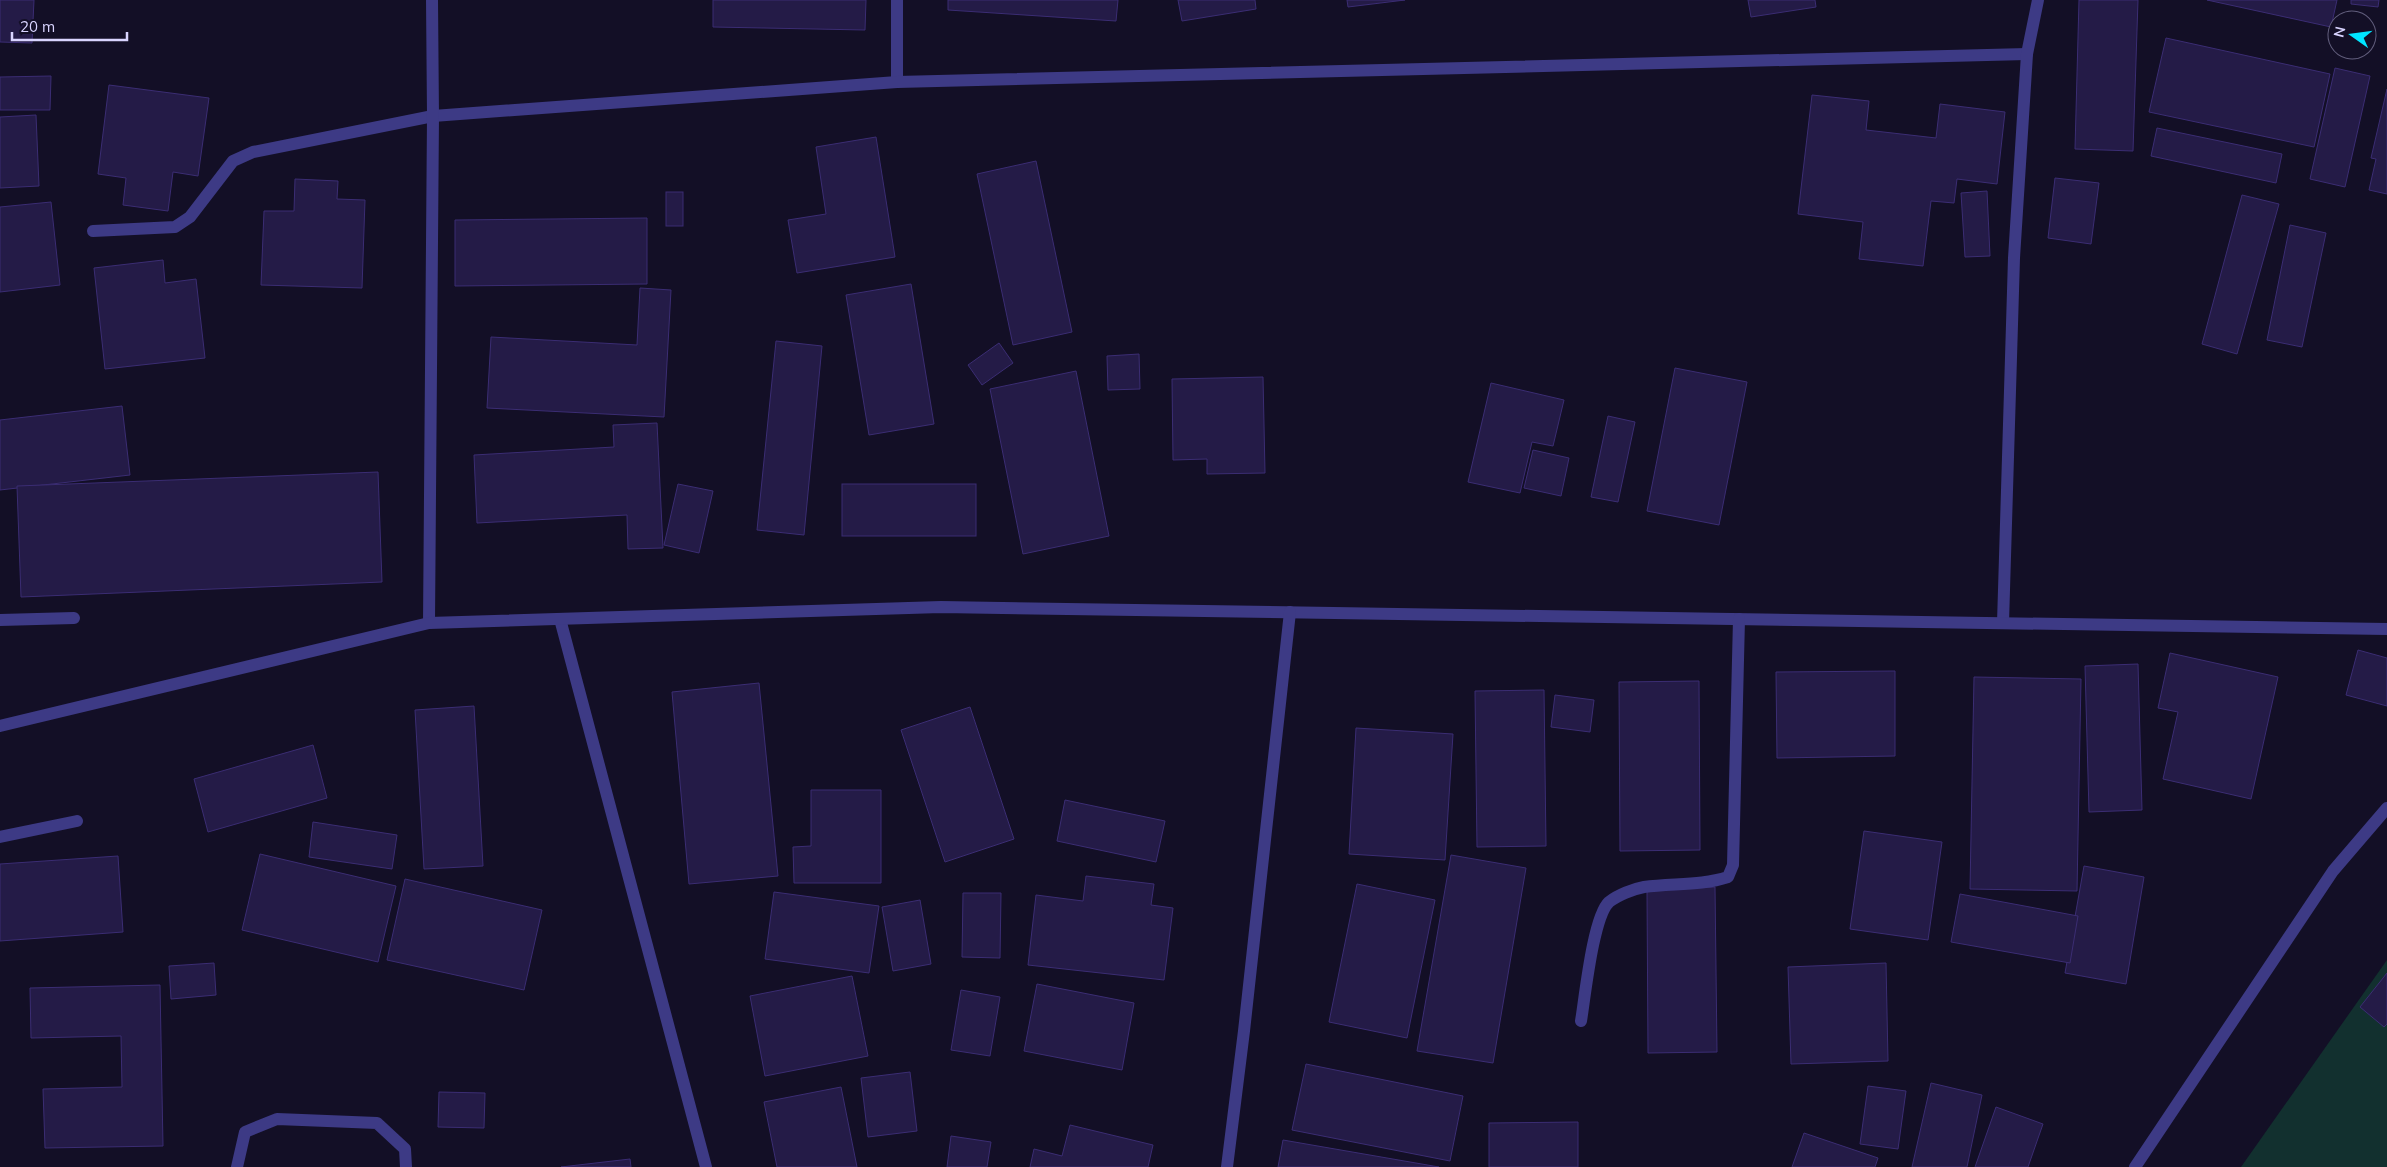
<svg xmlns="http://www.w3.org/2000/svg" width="2387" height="1167" font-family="Mulish,sans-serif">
<rect width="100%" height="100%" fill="#130f26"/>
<polygon fill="#12302f" points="2387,960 2387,1167 2241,1167"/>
<g fill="#241b47" stroke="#3b2d73">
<polygon points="0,0 34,0 32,43 0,42"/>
<polygon points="713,0 866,0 865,30 713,27"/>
<polygon points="948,0 1118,0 1116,21 948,10"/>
<polygon points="1178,0 1255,0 1256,9 1182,21"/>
<polygon points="1347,0 1405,0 1348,7"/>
<polygon points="1748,0 1815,0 1816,7 1751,17"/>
<polygon points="2079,0 2138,0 2133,151 2075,149"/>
<polygon points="2207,0 2337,0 2331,27"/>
<polygon points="2351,0 2379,0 2378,7 2351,4"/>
<polygon points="2166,38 2330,74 2314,147 2149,112"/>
<polygon points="2335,68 2370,76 2345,187 2310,179"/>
<polygon points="51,76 50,110 0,110 0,77"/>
<polygon points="109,85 209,98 198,176 173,172 168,211 123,205 126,178 98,174"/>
<polygon points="2387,89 2387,194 2369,190 2376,159 2371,158"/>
<polygon points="1812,95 1869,101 1866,130 1936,138 1940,104 2005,112 1997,184 1957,179 1954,203 1931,201 1923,266 1859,259 1863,222 1798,214"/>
<polygon points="36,115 39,186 0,188 0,117"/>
<polygon points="2157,128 2282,154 2276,183 2151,156"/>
<polygon points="876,137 895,257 797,273 788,220 826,214 816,147"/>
<polygon points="1036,161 1072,332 1013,345 977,174"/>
<polygon points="2055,178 2099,183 2091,244 2048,238"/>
<polygon points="295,179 338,181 337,199 365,200 362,288 261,285 264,211 294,211"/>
<polygon points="1987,191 1990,256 1965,257 1961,193"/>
<rect x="666" y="192" width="17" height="34"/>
<polygon points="2242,195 2279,204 2237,354 2202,344"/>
<polygon points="51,202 60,285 0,292 0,207"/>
<polygon points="647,218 647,284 455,286 455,220"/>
<polygon points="2290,225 2326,233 2302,347 2267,340"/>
<polygon points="163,260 165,283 196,279 205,358 105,369 94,268"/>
<polygon points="911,284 934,424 869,435 846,295"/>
<polygon points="640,288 671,290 664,417 487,408 491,337 637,345"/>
<polygon points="776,341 822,346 804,535 757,530"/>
<polygon points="999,343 1013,363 982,385 968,365"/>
<polygon points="1139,354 1140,389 1108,390 1107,356"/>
<polygon points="1675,368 1747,382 1719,525 1647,511"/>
<polygon points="1076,371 1109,536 1023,554 990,389"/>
<polygon points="1263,377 1265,473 1207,474 1207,459 1173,460 1172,379"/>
<polygon points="1491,383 1564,400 1553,446 1532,442 1520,493 1468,482"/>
<polygon points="122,406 130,475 0,490 0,420"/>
<polygon points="1608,416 1635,422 1618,502 1591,497"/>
<polygon points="657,423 663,548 628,549 627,515 477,523 474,455 614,447 613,425"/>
<polygon points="1533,450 1569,458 1561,496 1524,488"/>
<polygon points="378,472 382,582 21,597 17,486"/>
<polygon points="678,484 713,491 699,553 664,545"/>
<rect x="842" y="484" width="134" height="52"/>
<polygon points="2358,650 2387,658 2387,706 2346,695"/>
<polygon points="2170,653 2278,677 2251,799 2163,779 2178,712 2158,708"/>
<polygon points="2138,664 2142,810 2089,812 2085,666"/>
<polygon points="1895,671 1895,756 1777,758 1776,672"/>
<polygon points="1974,677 2081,679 2077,891 1970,889"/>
<polygon points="1699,681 1700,850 1620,851 1619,682"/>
<polygon points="759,683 778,876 689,884 672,692"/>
<polygon points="1544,690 1546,846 1477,847 1475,691"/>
<polygon points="1555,695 1594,700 1590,732 1551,727"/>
<polygon points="474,706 483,866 424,869 415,710"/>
<polygon points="970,707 1014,839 945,862 901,730"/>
<polygon points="1356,728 1453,734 1445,860 1349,854"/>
<polygon points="313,745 327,798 208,832 194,779"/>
<polygon points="811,790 881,790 881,883 794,883 793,847 811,846"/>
<polygon points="1065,800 1165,821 1156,862 1057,841"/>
<polygon points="313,822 397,835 392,869 309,857"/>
<polygon points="1864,831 1942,842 1928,940 1850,929"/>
<polygon points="260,854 396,886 378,962 242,930"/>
<polygon points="1451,855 1526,868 1493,1063 1417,1051"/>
<polygon points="118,856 123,932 0,941 0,864"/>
<polygon points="2084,866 2144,877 2126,984 2065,973"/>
<polygon points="1086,876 1154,884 1151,905 1173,908 1164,980 1028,965 1036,895 1083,901"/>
<polygon points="405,879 542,910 524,990 387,960"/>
<polygon points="1357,884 1435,900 1407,1038 1329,1022"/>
<polygon points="1715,887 1717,1052 1648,1053 1647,889"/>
<polygon points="774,892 879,906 869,973 765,959"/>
<polygon points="963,893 1001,893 1000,958 962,957"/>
<polygon points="1960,894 2078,916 2070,963 1951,942"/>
<polygon points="920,900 931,964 893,971 882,907"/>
<polygon points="214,963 216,995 171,999 169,966"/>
<polygon points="1886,963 1888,1061 1791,1064 1788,967"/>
<polygon points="2387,973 2387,1024 2384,1027 2360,1007"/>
<polygon points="852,976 868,1056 765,1076 750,996"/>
<polygon points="1037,984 1134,1003 1122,1070 1024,1051"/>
<polygon points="160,985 163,1146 45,1148 43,1089 122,1087 121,1036 31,1038 30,988"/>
<polygon points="961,990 1000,997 990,1056 951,1050"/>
<polygon points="1306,1064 1463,1096 1450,1161 1292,1130"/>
<polygon points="910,1072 917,1131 868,1137 861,1078"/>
<polygon points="1931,1083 1982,1095 1967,1167 1912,1167"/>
<polygon points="1868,1086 1906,1091 1898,1149 1860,1144"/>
<polygon points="841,1087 857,1167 777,1167 764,1102"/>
<polygon points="439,1092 485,1093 484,1128 438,1127"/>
<polygon points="1996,1107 2043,1124 2028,1167 1975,1167"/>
<polygon points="1578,1122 1578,1167 1489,1167 1489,1123"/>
<polygon points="1070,1125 1153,1145 1148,1167 1030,1167 1034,1149 1062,1156"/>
<polygon points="1804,1133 1878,1158 1875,1167 1792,1167"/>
<polygon points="951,1136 991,1142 987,1167 947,1167"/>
<polygon points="1283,1140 1439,1167 1278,1167"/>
<polygon points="630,1159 631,1167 561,1167"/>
</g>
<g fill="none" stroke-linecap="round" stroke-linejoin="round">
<g stroke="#3d3a85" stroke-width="12">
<polyline points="897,82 897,0"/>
<polyline points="93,231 175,227 190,217 233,161 253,152 433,116 897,82 2027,54"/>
<polyline points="560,619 706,1167"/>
<polyline points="0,620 74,618"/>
<polyline points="429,623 433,116 432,0"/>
<polyline points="2003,623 2014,258 2027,54 2038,0"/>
<polyline points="0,726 429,623 941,607 2387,629"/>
<polyline points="0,837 77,821"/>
<path d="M1581,1021C1585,997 1593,917 1609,902C1618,895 1633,889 1644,887C1672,883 1701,886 1728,877L1733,865L1739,619"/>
<polyline points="237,1167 245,1132 277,1119 377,1123 405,1149 406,1167"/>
<polyline points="1227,1167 1244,1031 1290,612"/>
<polyline points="2135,1167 2333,871 2387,808"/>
</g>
</g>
<g transform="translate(2352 35) rotate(284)"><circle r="24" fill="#130f26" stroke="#625e7d"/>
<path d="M0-4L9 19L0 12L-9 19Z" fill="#00e5ff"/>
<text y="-8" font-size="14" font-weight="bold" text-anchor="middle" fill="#d9d4ff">N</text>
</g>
<path d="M12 32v8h115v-8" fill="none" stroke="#d9d4ff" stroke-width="2.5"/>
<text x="20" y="32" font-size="15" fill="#d9d4ff" stroke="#130f26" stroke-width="4" paint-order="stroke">20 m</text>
</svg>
